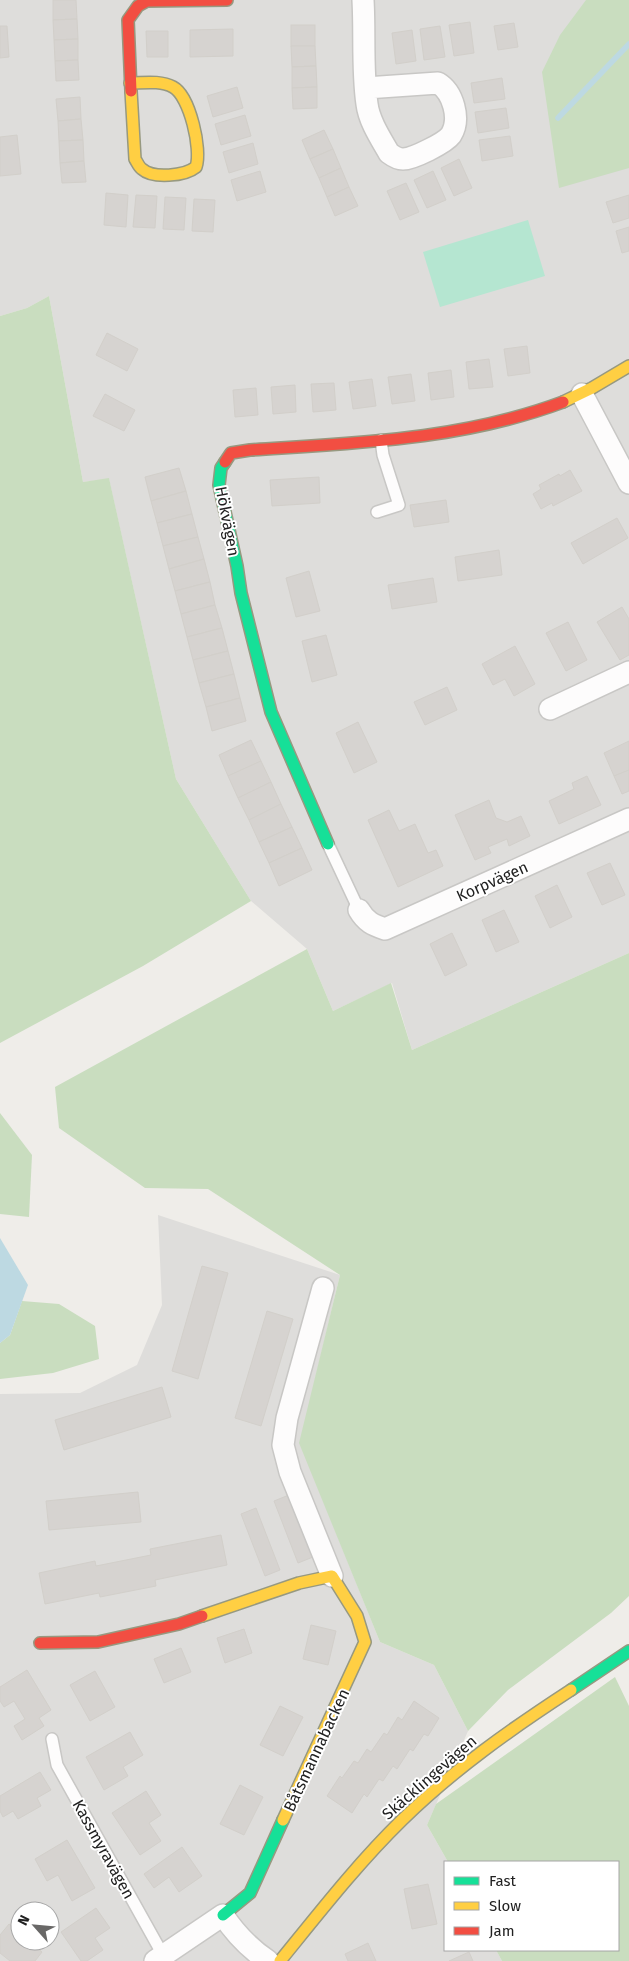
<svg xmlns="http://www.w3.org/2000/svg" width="629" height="1961" font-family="'Fira Sans',sans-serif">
<rect width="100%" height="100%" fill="#efede9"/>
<g fill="#dedddb" fill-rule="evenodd">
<polygon points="0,0 629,0 629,953 412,1050 392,983 333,1011 307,949 251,901 176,779 109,479 83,482 49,296 27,308 0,316"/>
<path d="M158,1215L340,1275L300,1443L380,1642L434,1665L468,1731L427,1825L448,1862H445V1950H496L502,1961H0V1394L80,1393L137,1365L162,1305ZM20,1911H50V1941H20Z"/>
</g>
<g fill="#c9ddbf">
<polygon points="586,0 629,0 629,168 559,188 542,72 560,35"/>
<polygon points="49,296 83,482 109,478 176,779 251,901 143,966 0,1043 0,316 27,308"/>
<polygon points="307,949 333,1011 391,983 412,1050 629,953 629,1596 611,1613 508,1690 468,1731 434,1665 380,1642 299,1443 340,1275 208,1189 145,1188 59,1128 55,1087"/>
<polygon points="0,1113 32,1155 29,1217 0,1214"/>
<polygon points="22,1301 59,1304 95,1326 99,1359 53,1373 0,1379 0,1343 10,1335"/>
<polygon points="615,1677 629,1706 629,1961 502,1961 496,1950 618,1950 618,1862 448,1862 427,1825 436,1804"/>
</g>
<polygon fill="#b5e6d1" points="528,220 545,276 440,307 423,252"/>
<polygon fill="#bdd9e2" points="0,1238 28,1285 10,1335 0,1343"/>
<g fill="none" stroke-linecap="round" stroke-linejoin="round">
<polyline stroke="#bdd9e2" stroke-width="5.5" points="558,118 629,44"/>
</g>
<g fill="#d6d3d0" stroke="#d2cfca">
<polygon points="53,0 76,0 77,19 53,20"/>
<polygon points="77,19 78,39 54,40 53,20"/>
<polygon points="470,22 474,53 454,56 449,25"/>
<polygon points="514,23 518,47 498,50 494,26"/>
<rect x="291" y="25" width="24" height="21"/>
<polygon points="0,26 7,26 9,57 0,58"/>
<polygon points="440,26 445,57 424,60 420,29"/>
<polygon points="233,29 233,56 190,57 190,30"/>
<polygon points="412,30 416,61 396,64 392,33"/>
<polygon points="146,31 168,31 168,57 147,57"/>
<polygon points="78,39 78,60 55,61 54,40"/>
<polygon points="291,46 315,46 316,66 292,67"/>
<polygon points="78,60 79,80 56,81 55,61"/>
<polygon points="316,66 317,87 292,88 292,67"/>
<polygon points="502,78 505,99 474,103 471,83"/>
<polygon points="237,87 243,108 213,117 207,96"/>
<polygon points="317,87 317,108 293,109 292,88"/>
<polygon points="80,97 81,119 58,121 56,99"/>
<polygon points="506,108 509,128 478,133 475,112"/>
<polygon points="245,115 251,136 221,145 215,124"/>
<polygon points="81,119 83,140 59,141 58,121"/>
<polygon points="324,130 333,149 310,159 302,140"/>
<polygon points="17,135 21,174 0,176 0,137"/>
<polygon points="510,136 513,156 482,161 479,140"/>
<polygon points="83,140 84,161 60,163 59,141"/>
<polygon points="253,143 258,164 229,173 223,152"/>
<polygon points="333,149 341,168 319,178 310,159"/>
<polygon points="459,159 472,188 454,196 441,168"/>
<polygon points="84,161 86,182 62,183 60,163"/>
<polygon points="341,168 349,187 327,197 319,178"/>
<polygon points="260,171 266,192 237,201 231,180"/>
<polygon points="433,171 446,200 427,208 414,180"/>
<polygon points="406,183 419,212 400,220 387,191"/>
<polygon points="349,187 358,206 335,216 327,197"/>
<polygon points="106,193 128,195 126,227 104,225"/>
<polygon points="136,195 157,196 155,228 133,227"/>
<polygon points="629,195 629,218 613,223 606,202"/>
<polygon points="165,197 186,198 184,230 163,229"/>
<polygon points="194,199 215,200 213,232 192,231"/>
<polygon points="629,227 629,251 622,253 616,231"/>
<polygon points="107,333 138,349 127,371 96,355"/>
<polygon points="527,346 530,373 508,376 504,349"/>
<polygon points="489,359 493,387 469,389 466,362"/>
<polygon points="451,370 454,397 431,400 428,373"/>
<polygon points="411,374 415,401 392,404 388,377"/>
<polygon points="372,379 376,406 353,409 349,382"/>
<polygon points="334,383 336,410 313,412 311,384"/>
<polygon points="295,385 296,412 273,414 271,387"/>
<polygon points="256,388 258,415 235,417 233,390"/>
<polygon points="105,394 135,410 124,431 93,416"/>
<polygon points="179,468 186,491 151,501 145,477"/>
<polygon points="570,470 582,491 553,506 552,503 541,509 533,494 541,489 539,485 559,474 560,476"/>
<polygon points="319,477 320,503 272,506 270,480"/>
<polygon points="186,491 192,514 157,523 151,501"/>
<polygon points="446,500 449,522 414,527 410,505"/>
<polygon points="192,514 198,537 163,546 157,523"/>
<polygon points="617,518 628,538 583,564 571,543"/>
<polygon points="198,537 204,559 169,569 163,546"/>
<polygon points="499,550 502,575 458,581 455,557"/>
<polygon points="204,559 210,582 175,591 169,569"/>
<polygon points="309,571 320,611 296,617 286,578"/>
<polygon points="433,578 437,602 392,609 388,585"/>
<polygon points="210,582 215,605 181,614 175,591"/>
<polygon points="215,605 222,628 187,637 181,614"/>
<polygon points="622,607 629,619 629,655 620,660 597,622"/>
<polygon points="568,622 587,660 566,671 546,633"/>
<polygon points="222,628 228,651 193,660 187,637"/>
<polygon points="326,635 337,675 312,682 302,641"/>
<polygon points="515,646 535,684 514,696 505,679 493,685 482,664"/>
<polygon points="228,651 234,674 199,683 193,660"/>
<polygon points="234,674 240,698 206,707 199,683"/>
<polygon points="447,687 457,710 425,725 414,702"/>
<polygon points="240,698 246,721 212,731 206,707"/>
<polygon points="358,722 377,762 354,773 336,733"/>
<polygon points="251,740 261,761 228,776 219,755"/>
<polygon points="629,741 629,770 614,776 604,753"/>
<polygon points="261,761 271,782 238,798 228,776"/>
<polygon points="629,770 629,791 622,794 614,776"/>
<polygon points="587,776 601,805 559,824 549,801 574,789 572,783"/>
<polygon points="271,782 281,804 249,820 238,798"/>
<polygon points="489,800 496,818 507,822 521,816 530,836 509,846 507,839 488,847 491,853 475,860 455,815"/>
<polygon points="281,804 292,827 259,842 249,820"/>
<polygon points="389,810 399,831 415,824 428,853 436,850 443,866 398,887 368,820"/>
<polygon points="292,827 302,848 269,863 259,842"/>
<polygon points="302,848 312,870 279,886 269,863"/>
<polygon points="610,863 625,895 602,905 587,873"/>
<polygon points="557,885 572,917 550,928 535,896"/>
<polygon points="504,910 519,942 496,952 482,920"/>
<polygon points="452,933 467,965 445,976 430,944"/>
<polygon points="202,1266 228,1273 198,1379 172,1371"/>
<polygon points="267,1311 293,1319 261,1426 235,1418"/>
<polygon points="162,1387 171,1417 64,1450 55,1420"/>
<polygon points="138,1492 141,1522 49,1530 46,1501"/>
<polygon points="289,1495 313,1557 298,1563 274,1501"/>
<polygon points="256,1508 280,1570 265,1576 241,1514"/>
<polygon points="221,1535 227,1565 155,1580 156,1586 100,1597 99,1593 45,1604 39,1573 95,1561 96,1566 151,1555 150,1549"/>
<polygon points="311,1625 336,1631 328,1665 303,1659"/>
<polygon points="244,1629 252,1653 225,1663 217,1638"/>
<polygon points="181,1648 191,1672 164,1683 154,1659"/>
<polygon points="27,1670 51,1710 39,1718 44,1726 22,1740 14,1726 25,1719 14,1701 4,1707 0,1701 0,1687"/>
<polygon points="95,1671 115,1707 90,1721 70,1685"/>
<polygon points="414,1701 439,1718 428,1736 424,1734 413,1751 410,1749 397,1769 393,1766 383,1781 379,1779 367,1797 364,1794 352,1813 327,1796 340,1776 342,1778 354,1761 358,1763 367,1749 371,1752 384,1733 387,1735 398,1717 402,1720"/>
<polygon points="280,1706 303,1717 283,1756 260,1745"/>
<polygon points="130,1732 143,1755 123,1767 128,1776 104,1790 86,1757"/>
<polygon points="40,1772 51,1790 37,1798 41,1806 18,1819 13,1811 3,1817 0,1811 0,1796"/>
<polygon points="240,1785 263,1797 244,1835 220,1824"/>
<polygon points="146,1791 161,1815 149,1823 161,1841 140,1855 112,1813"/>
<polygon points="67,1840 95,1888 72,1901 58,1875 47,1881 35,1859"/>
<polygon points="182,1847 202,1876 179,1892 169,1877 154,1888 144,1874"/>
<polygon points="428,1884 437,1924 412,1929 404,1889"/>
<polygon points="96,1908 110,1928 95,1938 103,1950 87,1961 81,1961 61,1932"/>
<polygon points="9,1924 20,1933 20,1941 29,1941 42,1952 35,1961 10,1961 0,1953 0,1935"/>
<polygon points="368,1943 376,1961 348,1961 345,1954"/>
<polygon points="469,1952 473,1961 449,1961"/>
</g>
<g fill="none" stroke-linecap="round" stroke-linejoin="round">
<defs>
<g id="lane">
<polyline points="377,512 399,505 383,455 381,440"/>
<polyline points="328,844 359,910"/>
<polyline points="52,1739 57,1765 163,1955"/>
</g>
<g id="street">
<path d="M363,0C365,34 362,70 367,104C369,121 381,139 389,153C393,156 398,159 403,159C413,159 445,143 451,135C461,119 453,92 438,83L366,88"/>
<polyline points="582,394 629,483"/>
<polyline points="550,709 629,672"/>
<path d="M359,910C366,922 373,925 385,929L629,819"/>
<polyline points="323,1288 287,1418 283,1445 290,1472 332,1576"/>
<path d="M155,1961L223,1915C236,1935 249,1948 268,1961"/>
</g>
<g id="fast">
<polyline points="225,462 221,468 219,485 237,566 241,593 271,712 328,844"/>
<polyline points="571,1690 629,1651"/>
<polyline points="223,1915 250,1893 283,1820"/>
</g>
<g id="slow">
<path d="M130,83C143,83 160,80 173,87C190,96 202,150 196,167C185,176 153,179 142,169C139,167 137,162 135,159L131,91"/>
<polyline points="563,402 592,388 629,366"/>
<polyline points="202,1616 299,1583 332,1576 357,1616 365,1642 283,1820"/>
<path d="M280,1961C319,1913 358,1863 402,1820C453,1770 511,1729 571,1690"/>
</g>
<g id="jam">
<polyline points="131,91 128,20 138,6 147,1 227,0"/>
<path d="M225,462L231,453L250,450C357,443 461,440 563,402"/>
<polyline points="40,1643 98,1642 179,1624 202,1616"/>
</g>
</defs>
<use href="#lane" stroke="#c8c7c5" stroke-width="14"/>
<use href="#street" stroke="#c8c7c5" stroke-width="24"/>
<use href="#fast" stroke="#979980" stroke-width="14"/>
<use href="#slow" stroke="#979980" stroke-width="14"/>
<use href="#jam" stroke="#979980" stroke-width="14"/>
<use href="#lane" stroke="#fdfcfc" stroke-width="11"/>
<use href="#street" stroke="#fdfcfc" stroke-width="21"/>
<use href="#fast" stroke="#16e098" stroke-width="11"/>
<use href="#slow" stroke="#ffcf43" stroke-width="11"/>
<use href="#jam" stroke="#f24e42" stroke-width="11"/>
</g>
<g text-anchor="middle" stroke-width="4" stroke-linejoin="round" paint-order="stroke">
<g font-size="16" fill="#212121" stroke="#fff">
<text transform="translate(228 521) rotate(79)" y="6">Hökvägen</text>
<text transform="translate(492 881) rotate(-24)" y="6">Korpvägen</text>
<text transform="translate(316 1750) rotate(-65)" y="6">Båtsmannabacken</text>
<text transform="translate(429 1777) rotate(-41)" y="6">Skäcklingevägen</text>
<text transform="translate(104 1849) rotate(61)" y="6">Kassmyravägen</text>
</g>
</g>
<rect x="444" y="1861" width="175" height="90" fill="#ffffff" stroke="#a6a6a6"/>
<rect x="454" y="1877" width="25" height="8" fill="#16e098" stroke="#a6a6a6"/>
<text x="489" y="1886" font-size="15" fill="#212121">Fast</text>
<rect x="454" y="1902" width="25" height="8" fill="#ffcf43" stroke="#a6a6a6"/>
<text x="489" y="1911" font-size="15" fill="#212121">Slow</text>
<rect x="454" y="1927" width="25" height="8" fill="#f24e42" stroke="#a6a6a6"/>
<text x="489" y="1936" font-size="15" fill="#212121">Jam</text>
<g transform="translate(35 1926) rotate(297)"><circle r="24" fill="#ffffff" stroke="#a6a6a6"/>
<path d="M0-4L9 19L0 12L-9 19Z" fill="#696867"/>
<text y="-8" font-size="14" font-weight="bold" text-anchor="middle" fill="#212121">N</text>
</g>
</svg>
